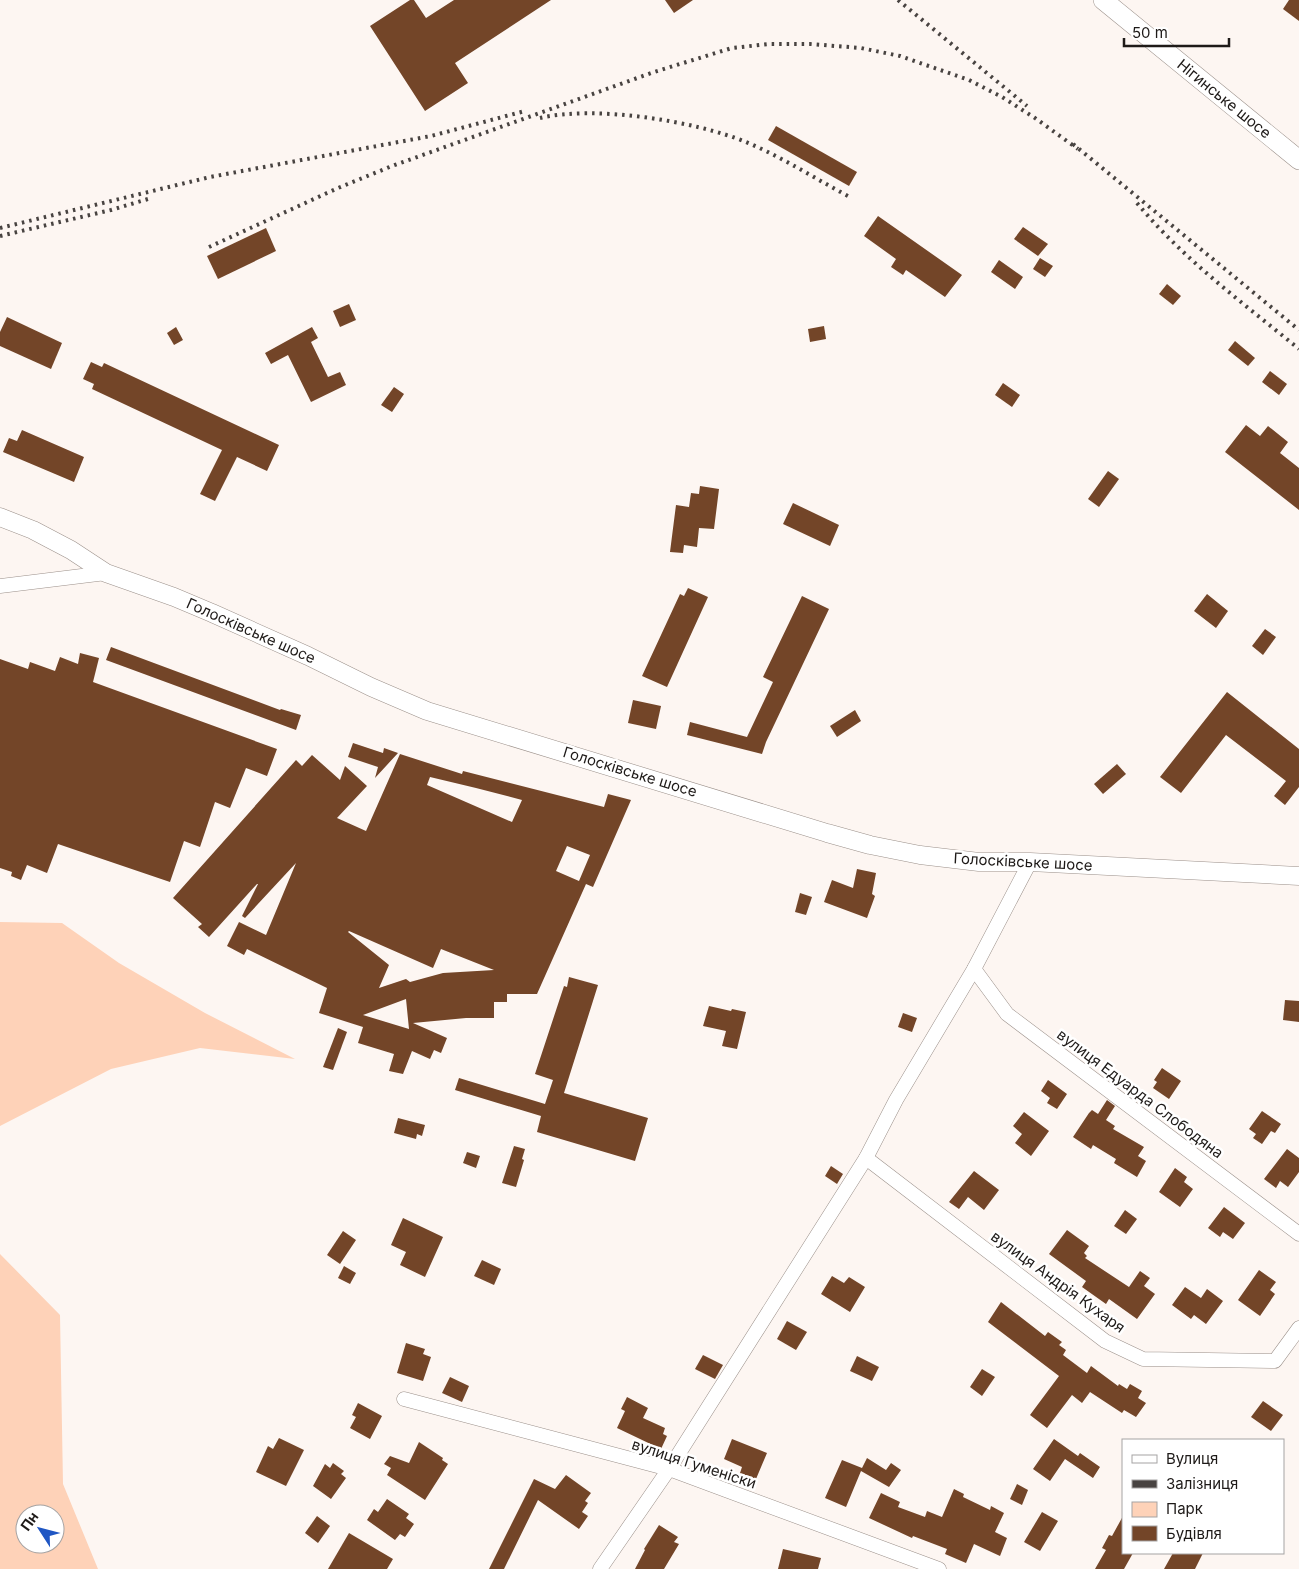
<svg xmlns="http://www.w3.org/2000/svg" width="1299" height="1569" font-family="Inter,sans-serif">
<rect width="100%" height="100%" fill="#fdf6f2"/>
<g fill="#fed2b8" fill-rule="evenodd">
<polygon points="0,922 62,923 119,963 205,1013 295,1059 200,1048 111,1069 0,1126"/>
<path d="M0,1254L60,1315L63,1484L98,1569H0ZM25,1514H55V1544H25Z"/>
</g>
<g fill="#734528" fill-rule="evenodd">
<polygon points="410,0 414,0 426,18 454,0 551,0 455,63 468,83 425,111 370,26"/>
<polygon points="665,0 693,0 674,13"/>
<polygon points="1289,0 1299,0 1299,21 1283,9"/>
<polygon points="776,126 857,172 849,186 768,140"/>
<polygon points="878,216 962,275 945,297 906,270 903,275 891,267 896,259 864,236"/>
<polygon points="1023,227 1048,244 1038,256 1014,239"/>
<polygon points="266,228 276,251 218,279 207,256"/>
<polygon points="1040,258 1053,266 1045,277 1033,269"/>
<polygon points="999,260 1023,277 1015,289 991,272"/>
<polygon points="1167,284 1181,296 1173,305 1159,294"/>
<polygon points="349,304 356,320 340,327 333,311"/>
<polygon points="7,317 62,343 51,369 0,346 0,332"/>
<polygon points="824,326 826,339 810,342 808,329"/>
<polygon points="176,327 183,340 174,345 167,333"/>
<polygon points="312,327 318,338 311,342 328,377 340,372 346,385 311,402 288,355 271,364 265,353"/>
<polygon points="1235,341 1255,358 1248,366 1228,350"/>
<polygon points="91,362 102,367 104,363 279,445 267,471 237,457 215,501 200,494 222,450 92,389 94,384 83,379"/>
<polygon points="1270,371 1287,384 1279,395 1262,382"/>
<polygon points="1003,383 1020,395 1012,407 995,395"/>
<polygon points="394,387 404,394 392,412 381,405"/>
<polygon points="1246,425 1260,436 1268,426 1288,442 1280,453 1299,468 1299,510 1225,452"/>
<polygon points="22,430 84,457 74,482 3,452 9,438 17,441"/>
<polygon points="1108,471 1119,479 1099,507 1088,499"/>
<polygon points="700,486 719,489 714,529 699,528 697,547 684,545 683,553 670,552 676,505 689,507 691,493 699,494"/>
<polygon points="793,503 839,525 830,546 783,524"/>
<polygon points="688,588 708,597 667,687 642,676 680,594 684,596"/>
<polygon points="1207,594 1228,611 1216,628 1194,611"/>
<polygon points="802,596 829,609 766,742 762,754 687,735 690,722 747,737 773,682 763,677"/>
<polygon points="1265,629 1276,637 1263,655 1252,646"/>
<polygon points="111,647 280,710 281,709 301,715 296,730 106,660"/>
<polygon points="80,653 99,658 93,682 277,749 267,776 246,768 230,808 215,802 200,847 184,841 170,882 58,844 47,873 27,865 21,880 11,876 12,872 0,868 0,659 28,669 30,662 55,671 60,657 78,664"/>
<polygon points="1227,692 1299,749 1299,787 1285,805 1274,796 1286,781 1226,735 1181,793 1160,777"/>
<polygon points="633,700 661,706 656,729 628,723"/>
<polygon points="855,710 861,721 837,737 830,726"/>
<polygon points="353,743 383,753 384,748 398,753 375,778 378,767 348,757"/>
<path d="M400,754L462,774L463,771L604,807L608,794L631,800L593,887L586,884L537,994H507V1002H494V1018H466L413,1023L447,1038L441,1053L434,1050L430,1059L412,1051L403,1074L389,1071L394,1054L358,1043L363,1027L319,1013L327,988L247,949L244,955L227,946L239,922L266,935L296,863L245,918L242,916L258,884H257L209,937L198,927L202,924L173,898L296,760L302,766L312,755L340,780L345,766L367,786L337,818L366,831ZM430,777L476,788L522,800L512,822L427,785ZM567,846L590,855L579,881L556,871ZM349,931L433,968L441,949L494,970L443,973L410,982L406,979L379,988L389,965L348,932ZM406,999L409,1029L363,1015Z"/>
<polygon points="1117,764 1126,774 1103,794 1094,784"/>
<polygon points="857,869 876,873 872,894 875,896 867,918 824,902 832,880 853,888"/>
<polygon points="800,893 812,897 806,915 795,912"/>
<polygon points="569,977 598,985 564,1093 648,1118 635,1161 537,1132 541,1116 455,1090 459,1078 545,1104 553,1080 535,1074 564,986 567,987"/>
<polygon points="1285,1000 1299,1001 1299,1022 1283,1020"/>
<polygon points="709,1006 731,1011 732,1009 746,1012 737,1049 722,1046 726,1031 703,1026"/>
<polygon points="903,1013 917,1018 912,1032 898,1027"/>
<polygon points="338,1028 347,1032 333,1070 323,1067"/>
<polygon points="1162,1068 1181,1081 1169,1099 1153,1088 1157,1082 1154,1080"/>
<polygon points="1048,1080 1067,1094 1057,1109 1047,1103 1050,1098 1041,1091"/>
<polygon points="1107,1100 1115,1106 1106,1120 1115,1126 1113,1129 1144,1147 1138,1156 1146,1161 1137,1177 1114,1163 1116,1159 1093,1145 1091,1149 1073,1137 1089,1113 1092,1110 1098,1114"/>
<polygon points="1262,1111 1281,1124 1275,1133 1271,1131 1262,1144 1253,1138 1256,1134 1249,1129"/>
<polygon points="1024,1112 1049,1131 1031,1156 1015,1143 1022,1134 1013,1126"/>
<polygon points="398,1118 425,1125 422,1136 417,1134 416,1139 394,1133"/>
<polygon points="514,1146 525,1149 522,1159 524,1160 516,1187 502,1183"/>
<polygon points="1287,1149 1299,1158 1299,1172 1288,1187 1280,1181 1276,1188 1264,1179"/>
<polygon points="467,1152 480,1156 476,1168 463,1163"/>
<polygon points="831,1166 843,1174 837,1184 825,1176"/>
<polygon points="1175,1168 1187,1177 1184,1182 1193,1189 1180,1207 1159,1192"/>
<polygon points="974,1171 999,1190 984,1210 968,1197 959,1209 949,1202"/>
<polygon points="1224,1207 1245,1223 1233,1239 1223,1232 1220,1237 1208,1228"/>
<polygon points="1125,1210 1137,1219 1126,1234 1114,1226"/>
<polygon points="403,1218 443,1237 425,1277 400,1265 406,1252 391,1245"/>
<polygon points="1067,1230 1089,1246 1084,1253 1087,1256 1085,1258 1129,1287 1140,1271 1150,1278 1144,1286 1155,1294 1137,1319 1109,1299 1106,1304 1082,1287 1086,1281 1049,1254"/>
<polygon points="343,1231 356,1240 340,1264 327,1255"/>
<polygon points="482,1260 501,1269 494,1285 474,1276"/>
<polygon points="344,1266 356,1273 350,1284 338,1278"/>
<polygon points="1259,1270 1276,1282 1270,1290 1275,1294 1260,1316 1238,1300"/>
<polygon points="832,1276 844,1283 849,1277 865,1287 850,1312 821,1294"/>
<polygon points="1185,1287 1201,1298 1207,1289 1223,1301 1206,1324 1194,1315 1191,1319 1172,1305"/>
<polygon points="1001,1302 1045,1336 1048,1332 1062,1342 1059,1345 1066,1350 1063,1355 1087,1373 1091,1366 1118,1386 1119,1384 1127,1389 1130,1384 1142,1391 1138,1398 1146,1403 1136,1417 1124,1410 1122,1413 1090,1392 1082,1403 1072,1395 1047,1428 1030,1415 1059,1376 988,1322"/>
<polygon points="787,1321 807,1332 796,1350 777,1339"/>
<polygon points="406,1343 425,1349 423,1354 431,1357 423,1381 397,1373"/>
<polygon points="703,1355 723,1365 715,1379 695,1369"/>
<polygon points="857,1356 879,1367 872,1381 850,1371"/>
<polygon points="982,1369 995,1377 982,1396 970,1387"/>
<polygon points="450,1377 469,1386 462,1402 442,1393"/>
<polygon points="627,1397 648,1408 643,1418 665,1428 663,1434 667,1436 661,1449 617,1428 625,1411 621,1409"/>
<polygon points="1263,1401 1283,1415 1271,1431 1251,1417"/>
<polygon points="358,1403 382,1416 370,1439 350,1428 356,1417 352,1415"/>
<polygon points="279,1438 304,1450 286,1486 256,1472 268,1446 273,1449"/>
<polygon points="732,1439 767,1453 756,1479 740,1473 742,1467 724,1459"/>
<polygon points="1054,1439 1078,1456 1080,1453 1100,1467 1093,1478 1065,1459 1050,1481 1033,1469"/>
<polygon points="419,1442 443,1458 442,1460 448,1464 425,1500 387,1475 391,1468 384,1464 390,1456 409,1463"/>
<polygon points="867,1458 886,1470 891,1463 901,1470 889,1487 861,1471 846,1507 825,1498 842,1460 862,1468"/>
<polygon points="333,1463 344,1471 341,1474 346,1478 331,1499 313,1486 325,1464 330,1468"/>
<polygon points="566,1475 591,1493 585,1501 588,1503 582,1512 588,1516 579,1529 538,1500 504,1569 489,1569 534,1479 555,1489"/>
<polygon points="1017,1484 1028,1490 1022,1505 1010,1499"/>
<polygon points="954,1489 964,1494 963,1497 990,1510 991,1506 1004,1513 995,1532 1007,1538 1000,1556 974,1544 966,1563 945,1554 947,1549 913,1536 912,1538 869,1518 881,1493 900,1502 898,1507 925,1517 927,1511 942,1517"/>
<polygon points="387,1499 409,1514 406,1518 414,1524 405,1537 400,1534 395,1540 367,1520 374,1509 378,1512"/>
<polygon points="1042,1512 1058,1521 1040,1551 1024,1542"/>
<polygon points="317,1516 330,1526 318,1543 305,1533"/>
<polygon points="1123,1516 1123,1553 1133,1553 1124,1569 1095,1569 1106,1550 1102,1548 1109,1535 1112,1536"/>
<polygon points="659,1525 678,1537 674,1542 679,1544 664,1569 635,1569 645,1550 644,1549"/>
<polygon points="349,1533 393,1559 387,1569 328,1569"/>
<polygon points="783,1549 821,1558 818,1569 778,1569"/>
<polygon points="1173,1553 1203,1553 1195,1569 1164,1569"/>
</g>
<g fill="none" stroke-linecap="round" stroke-linejoin="round">
<defs>
<g id="minor">
<polyline points="0,586 106,573"/>
<polyline points="974,969 1007,1014 1299,1234"/>
<polyline points="866,1158 1105,1341 1143,1359 1275,1361 1299,1328"/>
<polyline points="404,1399 669,1469 939,1569"/>
<polyline points="600,1569 669,1469 866,1158 896,1100 974,969 1030,862"/>
</g>
<polyline id="tertiary" points="0,517 33,530 71,550 106,573 174,597 212,613 308,656 371,687 427,711 827,833 870,845 920,855 979,862 1030,862 1299,876"/>
<polyline id="secondary" points="1103,0 1299,160"/>
</defs>
<use href="#minor" stroke="#9b908a" stroke-width="15"/>
<use href="#tertiary" stroke="#9b908a" stroke-width="19"/>
<use href="#secondary" stroke="#9b908a" stroke-width="20"/>
<use href="#minor" stroke="#fff" stroke-width="14"/>
<use href="#tertiary" stroke="#fff" stroke-width="18"/>
<use href="#secondary" stroke="#fff" stroke-width="19"/>
<g stroke="#484341" stroke-width="4" stroke-dasharray="2.5 5" stroke-linecap="butt">
<polyline points="898,0 1027,106"/>
<path d="M540,118C595,105 695,121 746,142C782,157 814,178 848,196"/>
<polyline points="1073,144 1299,330"/>
<path d="M1137,203C1183,259 1243,303 1299,349"/>
<polyline points="0,228 210,177 431,136 525,111"/>
<polyline points="0,236 111,210 148,199"/>
<polyline points="209,247 338,188 392,166 654,72 732,48 769,44 810,44 861,48 900,56 969,80 1002,97 1035,118 1078,149"/>
</g>
</g>
<g text-anchor="middle" stroke-width="5" stroke-linejoin="round" paint-order="stroke">
<g font-size="15" fill="#1e1a18" stroke="#fff">
<text transform="translate(1224 99) rotate(39)" y="5">Нігинське шосе</text>
<text transform="translate(251 631) rotate(24)" y="5">Голосківське шосе</text>
<text transform="translate(630 772) rotate(17)" y="5">Голосківське шосе</text>
<text transform="translate(1023 862) rotate(3)" y="5">Голосківське шосе</text>
<text transform="translate(1140 1094) rotate(37)" y="5">вулиця Едуарда Слободяна</text>
<text transform="translate(1058 1282) rotate(36)" y="5">вулиця Андрія Кухаря</text>
<text transform="translate(694 1464) rotate(18)" y="5">вулиця Гуменіски</text>
</g>
</g>
<rect x="1122" y="1439" width="162" height="115" fill="#ffffff" stroke="#a5a3a3"/>
<rect x="1132" y="1455" width="25" height="8" fill="#ffffff" stroke="#a5a3a3"/>
<text x="1166" y="1464" font-size="15" fill="#1e1a18">Вулиця</text>
<rect x="1132" y="1480" width="25" height="8" fill="#484341" stroke="#a5a3a3"/>
<text x="1166" y="1489" font-size="15" fill="#1e1a18">Залізниця</text>
<rect x="1132" y="1502" width="25" height="15" fill="#fed2b8" stroke="#a5a3a3"/>
<text x="1166" y="1514" font-size="15" fill="#1e1a18">Парк</text>
<rect x="1132" y="1526" width="25" height="15" fill="#734528" stroke="#a5a3a3"/>
<text x="1166" y="1539" font-size="15" fill="#1e1a18">Будівля</text>
<g transform="translate(40 1529) rotate(306)"><circle r="24" fill="#ffffff" stroke="#a5a3a3"/>
<path d="M0-4L9 19L0 12L-9 19Z" fill="#1f56c3"/>
<text y="-8" font-size="14" font-weight="bold" text-anchor="middle" fill="#1e1a18">Пн</text>
</g>
<path d="M1124 38v8h105v-8" fill="none" stroke="#1e1a18" stroke-width="2.5"/>
<text x="1132" y="38" font-size="15" fill="#1e1a18" stroke="#ffffff" stroke-width="4" paint-order="stroke">50 m</text>
</svg>
